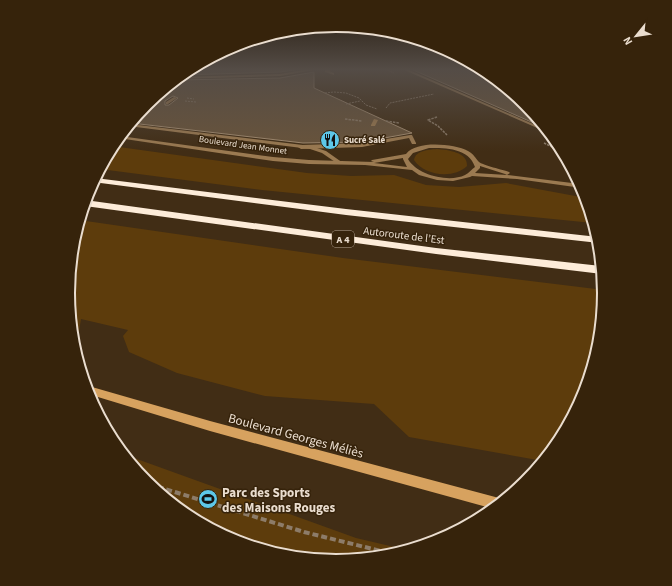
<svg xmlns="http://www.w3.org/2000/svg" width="672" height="586" font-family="'Source Sans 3',sans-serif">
<rect width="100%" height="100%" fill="#412d15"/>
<g fill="#5d3c0c">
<polygon points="112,146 307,173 351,176 394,175 426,185 459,187 506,183 586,198 593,223 262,190 100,169"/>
<path d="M437,149C448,150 468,152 467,166C454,179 424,176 414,160C416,150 428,150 437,149Z"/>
<path d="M79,220L343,258L604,290C605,300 602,310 601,320C596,372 576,421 543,461L409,437L374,404L265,396L177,373L129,352L123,336L128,330L81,319L79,331L72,330L68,293L73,240Z"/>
<path d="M123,454L356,538L407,550C325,575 232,553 167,499C160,494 152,488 146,482C138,473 130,463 123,454Z"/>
</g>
<g fill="#69543b" stroke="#a48d72" fill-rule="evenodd">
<polygon points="189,69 300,69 280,72 181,75"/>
<polygon points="411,69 483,69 526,104 545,128"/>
<path d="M314,72V88L412,133L362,142L303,143L131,123L147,103L175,80L280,78ZM173,96L178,98L169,105H165V101Z"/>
</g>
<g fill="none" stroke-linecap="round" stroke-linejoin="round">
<g stroke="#8d7c69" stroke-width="1" stroke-dasharray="2 1" stroke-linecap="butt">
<polyline points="385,69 394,73"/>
<polyline points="325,93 334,92 346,93 359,98 366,105 377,109"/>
<polyline points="187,98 194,99"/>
<polyline points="185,101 196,102"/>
<polyline points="346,104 360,101"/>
<polyline points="386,108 390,103 434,94"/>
</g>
<g stroke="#8d7c69" stroke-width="1.5" stroke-dasharray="2.5 1" stroke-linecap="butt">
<polyline points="437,117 428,120 438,126 447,135"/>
<polyline points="345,119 362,121"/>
<polyline points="386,121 399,123"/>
<polyline points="544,143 563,152"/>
</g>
<polyline stroke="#8d7c69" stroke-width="4" stroke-dasharray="6 3" stroke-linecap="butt" points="149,484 304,532 393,554"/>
<g fill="#9b7a51" fill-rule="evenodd">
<polygon points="310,69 319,69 280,76 176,79 179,77 280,74"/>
<polygon points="328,69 333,69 329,71 334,73 334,75 325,72 325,70"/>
<polygon points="402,69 407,69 547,130 551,134"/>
<polygon points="130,124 311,146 326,151 343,163 338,164 322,153 310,149 128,126"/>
</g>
<g fill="#9b7a51" fill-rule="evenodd">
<polygon points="174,97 177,98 168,104 166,104 166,102"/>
<polygon points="374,119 378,120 375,126 371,126 371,125"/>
<polygon points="410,135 412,135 416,143 416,144 412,144 409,138 362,147 301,149 298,147 301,145 362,143"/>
</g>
<path fill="#9b7a51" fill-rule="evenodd" d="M120,136L273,157L309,160L374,162L371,161L372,160L406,154C417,140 454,144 468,151C474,154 475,158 479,162C482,165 504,170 509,172L510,173L507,175L580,184L582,188L517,179L472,176L470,177L453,181L437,180L419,175L412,170L365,165L309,164L273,161L118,138ZM429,148C446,148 469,148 475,167C472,169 469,173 465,175C449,183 417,175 408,159L413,153ZM403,158V159L407,167L374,163ZM480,166L505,174L507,175L475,173L480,168Z"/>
<polygon fill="#d7a25f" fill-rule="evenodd" points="85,385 210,421 499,498 504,500 494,509 210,431 88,394"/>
<g fill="#fdecd9" fill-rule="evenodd">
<polygon points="95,178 346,209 598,237 599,243 346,215 93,182"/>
<polygon points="85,200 436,248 601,266 602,274 436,254 85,206"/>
</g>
</g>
<linearGradient id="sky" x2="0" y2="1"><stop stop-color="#24190c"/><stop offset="0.46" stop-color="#544c46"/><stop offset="1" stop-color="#544c46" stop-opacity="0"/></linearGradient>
<rect width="672" height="151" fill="url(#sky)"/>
<defs>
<symbol id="restaurant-disc" viewBox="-11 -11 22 22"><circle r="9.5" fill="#5dc7e8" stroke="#36230b"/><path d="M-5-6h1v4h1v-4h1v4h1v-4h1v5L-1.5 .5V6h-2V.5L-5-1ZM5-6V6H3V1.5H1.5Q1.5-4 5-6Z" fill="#111"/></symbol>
<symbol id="stadium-disc" viewBox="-11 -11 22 22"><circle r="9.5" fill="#5dc7e8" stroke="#36230b"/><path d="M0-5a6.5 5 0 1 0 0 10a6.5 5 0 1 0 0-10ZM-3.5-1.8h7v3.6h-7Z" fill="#111"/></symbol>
</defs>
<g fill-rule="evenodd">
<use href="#restaurant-disc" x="319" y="129" width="22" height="22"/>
<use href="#stadium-disc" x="197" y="488" width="22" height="22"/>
</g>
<g text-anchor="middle" stroke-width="3" stroke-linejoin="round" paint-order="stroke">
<g font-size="9" font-weight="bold" fill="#eaddcf" stroke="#36230b" text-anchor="start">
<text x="344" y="143">Sucré Salé</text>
</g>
<g font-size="9" fill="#eaddcf" stroke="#36230b">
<text transform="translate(243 145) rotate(8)" y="3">Boulevard Jean Monnet</text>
</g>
<rect fill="#36230b" stroke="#b4a594" stroke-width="1" x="332" y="231" width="22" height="16" rx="3"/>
<g font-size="10" font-weight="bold" fill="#eaddcf">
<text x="343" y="243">A 4</text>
</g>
<g font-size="11" fill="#eaddcf" stroke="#36230b">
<text transform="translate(404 235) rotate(7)" y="4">Autoroute de l’Est</text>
</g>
<g font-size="13" fill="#eaddcf" stroke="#36230b">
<text transform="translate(296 435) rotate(15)" y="5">Boulevard Georges Méliès</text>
</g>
<g font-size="13" font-weight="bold" fill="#eaddcf" stroke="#36230b" text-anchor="start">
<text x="222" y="497">Parc des Sports<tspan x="222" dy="15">des Maisons Rouges</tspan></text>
</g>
</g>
<path d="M0 0H672V586H0ZM75 293a261 261 0 1 1 522 0a261 261 0 1 1-522 0Z" fill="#36230b" fill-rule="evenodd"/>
<path fill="none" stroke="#eaddcf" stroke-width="2" d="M75 293a261 261 0 1 1 522 0a261 261 0 1 1-522 0Z"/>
<g transform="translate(636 36) rotate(240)" stroke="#36230b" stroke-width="3" paint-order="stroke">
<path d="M0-3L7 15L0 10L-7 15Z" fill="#eaddcf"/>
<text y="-6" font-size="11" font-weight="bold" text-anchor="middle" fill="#eaddcf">N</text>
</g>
</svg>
